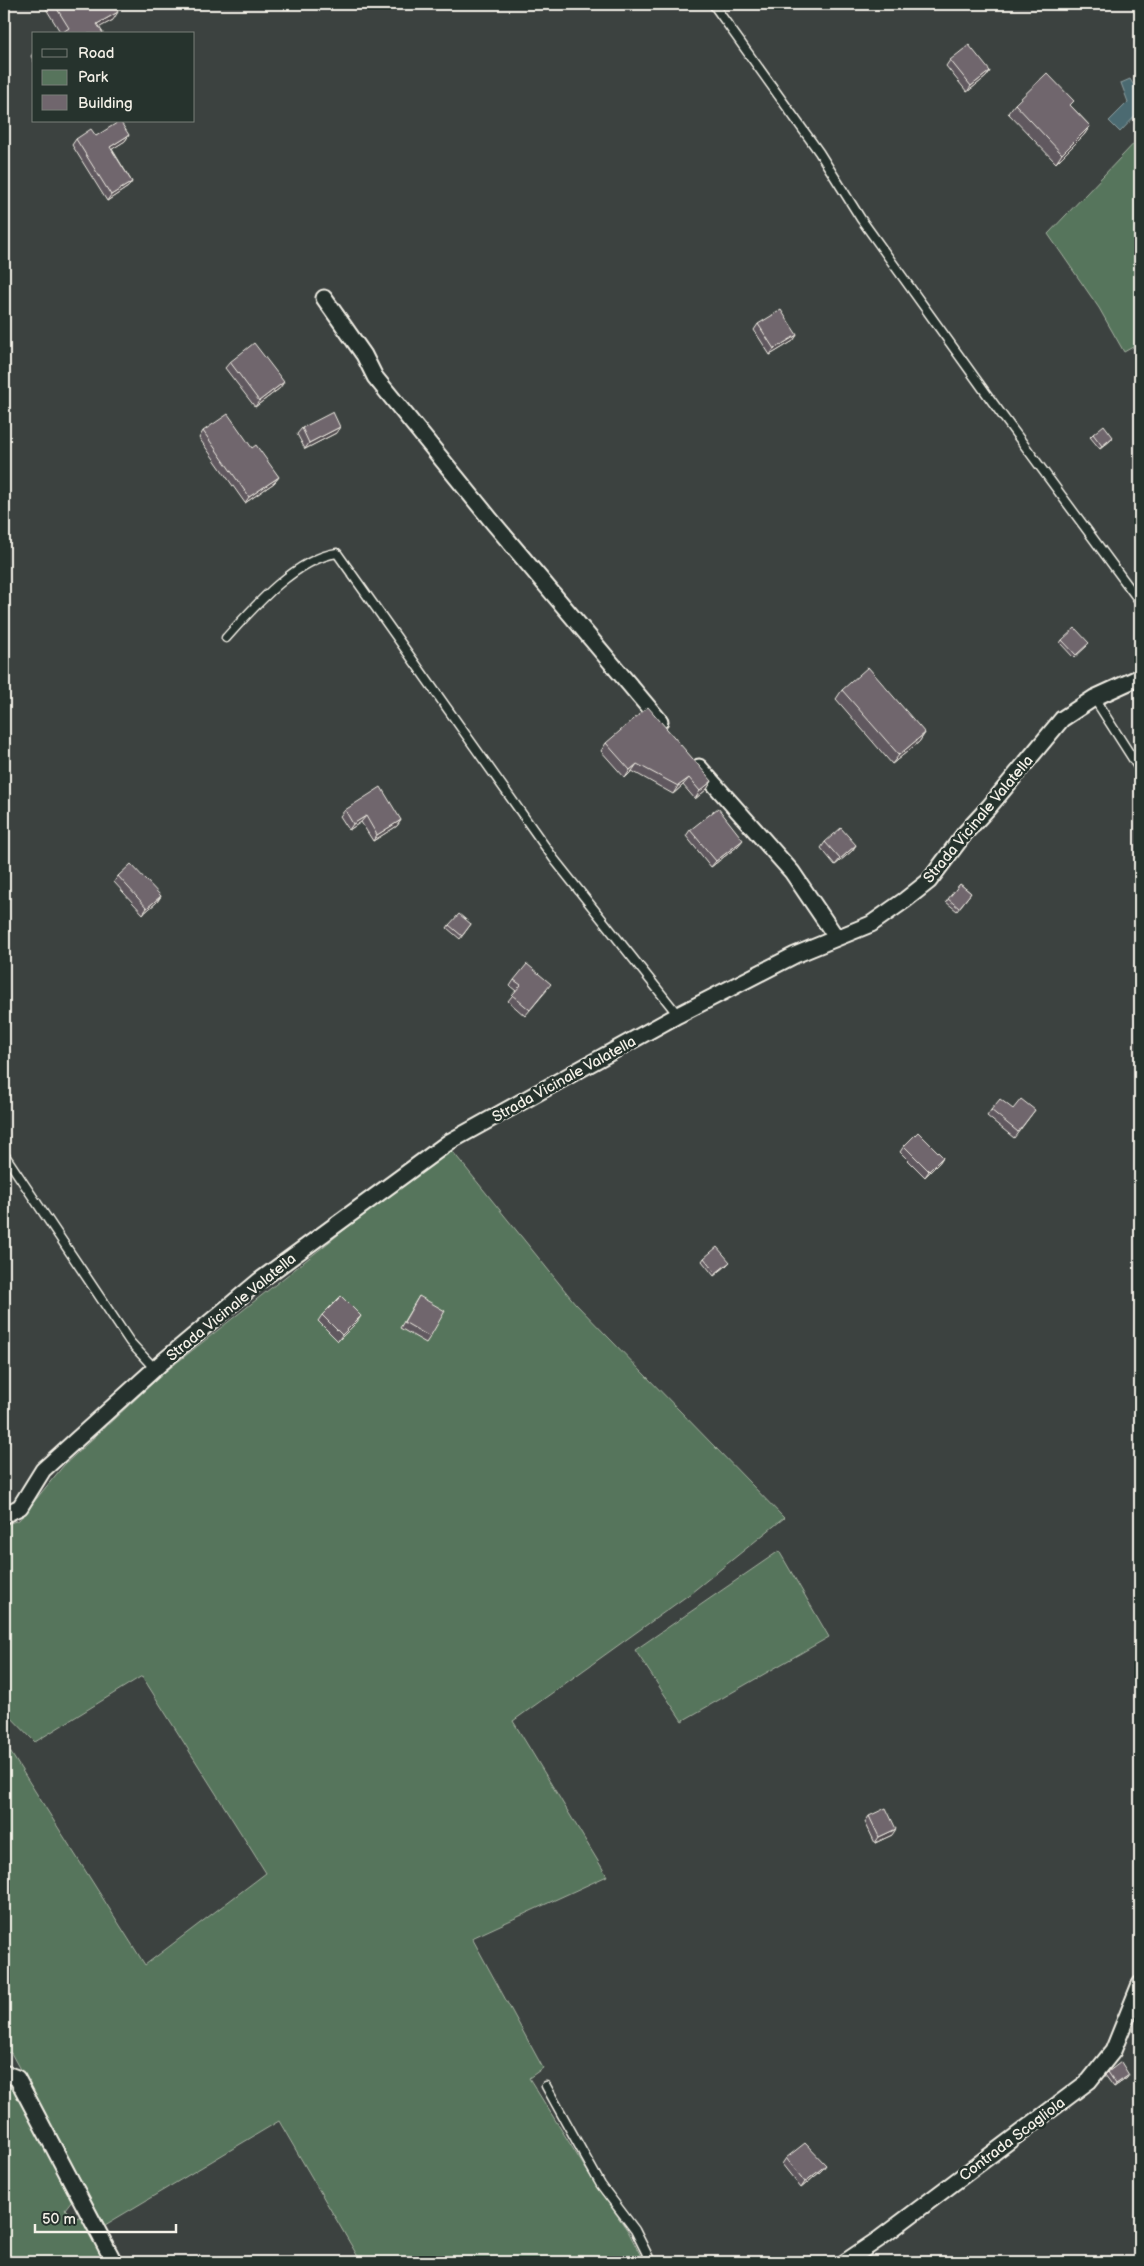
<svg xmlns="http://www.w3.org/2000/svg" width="1144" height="2266" font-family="'Balsamiq Sans',sans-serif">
<rect width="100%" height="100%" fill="#3c4240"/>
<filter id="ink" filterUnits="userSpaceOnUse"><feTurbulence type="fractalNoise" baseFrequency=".02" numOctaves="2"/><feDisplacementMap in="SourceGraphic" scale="10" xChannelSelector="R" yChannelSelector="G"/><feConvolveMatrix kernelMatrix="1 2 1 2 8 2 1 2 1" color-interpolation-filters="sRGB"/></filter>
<g filter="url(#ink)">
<g fill="#57745c" stroke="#a6b2a2">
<polygon points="1140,137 1140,343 1124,352 1099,308 1048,234"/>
<polygon points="449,1147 575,1303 784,1518 691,1593 513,1721 607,1876 472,1938 543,2068 529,2078 597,2187 628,2231 644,2262 361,2262 279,2121 105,2225 11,2053 4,2052 4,1742 145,1965 266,1873 142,1676 35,1742 4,1710 4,1525 19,1520 64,1465 165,1372"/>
<polygon points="779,1551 829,1637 682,1721 635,1650"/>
<polygon points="4,2083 13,2087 72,2200 65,2209 74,2219 81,2216 106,2262 4,2262"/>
</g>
<polygon fill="#4b6a71" stroke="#8fa0a1" points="1130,79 1140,96 1140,111 1120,132 1109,121 1128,102 1121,83"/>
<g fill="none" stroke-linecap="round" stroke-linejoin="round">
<defs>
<g id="lane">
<polyline points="713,4 819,152 861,219 991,400 1140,602"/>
<path d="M226,638C252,609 295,559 337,553L554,859L678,1015"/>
<polyline points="1094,698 1140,770"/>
<polyline points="4,1154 130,1342 155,1369"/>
<polyline points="546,2086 601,2185 635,2230 651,2262"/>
</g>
<g id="street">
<polyline points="324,298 364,355 375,377 491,520 660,721"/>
<polyline points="699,767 792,872 836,937"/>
<polyline points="4,1515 20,1507 43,1470 160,1364 259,1281 449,1142 678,1015 795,955 871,924 905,900 929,881 965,833 989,807 1062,719 1094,698 1140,677"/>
<polyline points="4,2073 17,2078 114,2262"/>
<polyline points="845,2262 879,2239 1089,2081 1113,2051 1140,1984"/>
</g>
</defs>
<use href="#lane" stroke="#f4f1e8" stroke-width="11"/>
<use href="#street" stroke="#f4f1e8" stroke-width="19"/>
<use href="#lane" stroke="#26332d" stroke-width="8"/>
<use href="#street" stroke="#26332d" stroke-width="15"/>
</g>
<g fill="#60585e" stroke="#f4f1e8">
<polygon points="43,4 84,4 85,5 113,20 99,27 103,33 102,34 60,34 61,33"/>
<polygon points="34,52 34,62 31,56"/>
<polygon points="950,60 990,71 986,77 967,92 946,66"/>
<polygon points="1015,104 1071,106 1090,126 1084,135 1056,163 1008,113"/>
<polygon points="129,135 125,141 112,149 132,182 128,187 107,201 72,145 76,139 96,136"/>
<polygon points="758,324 797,335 793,341 770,355 754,330"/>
<polygon points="230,362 280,388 255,407 225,368"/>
<polygon points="302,428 336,433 305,449 297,434"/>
<polygon points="203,431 252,448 279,477 274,483 245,503 199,438"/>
<polygon points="1093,434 1113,437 1111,440 1100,449 1090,437"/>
<polygon points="1062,640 1087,646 1074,658 1060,643"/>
<polygon points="842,690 925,733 919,742 892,764 836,699"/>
<polygon points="606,743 712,781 707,789 695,799 683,785 673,794 632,771 625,778 601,751"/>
<polygon points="345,810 401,820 397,826 373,841 361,822 349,830 340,816"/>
<polygon points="690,830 738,846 711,867 686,836"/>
<polygon points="825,842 856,845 852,851 835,865 821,848"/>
<polygon points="118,876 161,896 157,902 143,914 114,882"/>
<polygon points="960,884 971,893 957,911 946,902"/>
<polygon points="471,924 460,939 447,928 449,925"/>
<polygon points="514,980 547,990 525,1016 508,1001 516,991 510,986"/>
<polygon points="1013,1109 1035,1110 1014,1138 987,1116 991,1110"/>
<polygon points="904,1146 943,1157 939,1163 925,1177 900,1152"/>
<polygon points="704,1258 727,1265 714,1276 702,1261"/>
<polygon points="419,1296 430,1337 426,1343 400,1328"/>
<polygon points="322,1315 357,1322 338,1341 318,1321"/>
<polygon points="869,1816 892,1835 875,1843 865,1822"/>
<polygon points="1108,2072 1127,2078 1114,2087 1105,2075"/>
<polygon points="786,2158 826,2165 821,2171 801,2188 782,2164"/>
</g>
<g fill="#4e474c" stroke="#f4f1e8">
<polygon points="118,12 113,20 91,32 97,24"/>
<polygon points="990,71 986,77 967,92 971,86"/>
<polygon points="1090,126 1084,135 1056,163 1062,154"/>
<polygon points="129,135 125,141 106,153 110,147"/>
<polygon points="132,182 128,187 107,201 111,195"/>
<polygon points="797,335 793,341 770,355 774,349"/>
<polygon points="284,382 280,388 255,407 259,401"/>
<polygon points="340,427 336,433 305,449 309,443"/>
<polygon points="1113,437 1111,440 1100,449 1102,446"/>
<polygon points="279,477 274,483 245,503 249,497"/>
<polygon points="925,733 919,742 892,764 899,755"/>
<polygon points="637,764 632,771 625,778 630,770"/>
<polygon points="689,778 683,785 673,794 678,786"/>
<polygon points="712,781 707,789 695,799 700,791"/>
<polygon points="366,816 361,822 349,830 353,824"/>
<polygon points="401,820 397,826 373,841 377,835"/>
<polygon points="743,840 738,846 711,867 716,861"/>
<polygon points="856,845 852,851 835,865 840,859"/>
<polygon points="161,896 157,902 143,914 147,908"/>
<polygon points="943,1157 939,1163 925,1177 929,1171"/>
<polygon points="730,1262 727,1265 714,1276 716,1273"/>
<polygon points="361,1316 357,1322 338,1341 342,1335"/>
<polygon points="896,1829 892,1835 875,1843 879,1837"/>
<polygon points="1129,2075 1127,2078 1114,2087 1116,2084"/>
<polygon points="826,2165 821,2171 801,2188 805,2182"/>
</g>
<g fill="#70666d" stroke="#f4f1e8">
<polygon points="54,4 84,4 85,5 88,4 114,4 118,12 97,24 103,33 101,34 60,34 69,28"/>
<polygon points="969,45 990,71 971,86 950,60"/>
<polygon points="1047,73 1074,101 1070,105 1090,126 1062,154 1015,104"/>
<polygon points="120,121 129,135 110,147 132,182 111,195 76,139 91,129 96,136"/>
<polygon points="781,310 797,335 774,349 758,324"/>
<polygon points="254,343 284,382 259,401 230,362"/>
<polygon points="333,412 340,427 309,443 302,428"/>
<polygon points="228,414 252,448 256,445 279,477 249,497 203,431"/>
<polygon points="1104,425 1113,437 1102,446 1093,434"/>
<polygon points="1075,628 1089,643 1076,655 1062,640"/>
<polygon points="868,667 925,733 899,755 842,690"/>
<polygon points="648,707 712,781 700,791 689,778 678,786 637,764 630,770 606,743"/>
<polygon points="381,787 401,820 377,835 366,816 353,824 345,810"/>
<polygon points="718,808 743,840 716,861 690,830"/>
<polygon points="841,828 856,845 840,859 825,842"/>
<polygon points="131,864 161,896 147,908 118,876"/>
<polygon points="960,884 971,893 959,908 948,899"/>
<polygon points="459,914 471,924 462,936 449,925"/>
<polygon points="527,964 551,984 530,1010 512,995 521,985 514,980"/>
<polygon points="1000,1099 1013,1109 1021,1099 1035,1110 1018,1132 991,1110"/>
<polygon points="918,1132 943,1157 929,1171 904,1146"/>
<polygon points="717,1247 730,1262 716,1273 704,1258"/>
<polygon points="341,1296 361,1316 342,1335 322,1315"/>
<polygon points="419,1296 445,1311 430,1337 404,1322"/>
<polygon points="886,1808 896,1829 879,1837 869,1816"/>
<polygon points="1121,2062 1129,2075 1116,2084 1108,2072"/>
<polygon points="805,2143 826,2165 805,2182 786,2158"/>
</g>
</g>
<g text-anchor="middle" stroke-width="5" stroke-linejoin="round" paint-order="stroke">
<g font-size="15" fill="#f4f1e8" stroke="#26332d">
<text transform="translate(978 819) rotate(-50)" y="5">Strada Vicinale Valatella</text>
<text transform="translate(564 1079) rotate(-29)" y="5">Strada Vicinale Valatella</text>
<text transform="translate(231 1307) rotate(-39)" y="5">Strada Vicinale Valatella</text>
<text transform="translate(1012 2139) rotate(-37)" y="5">Contrada Scagliola</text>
</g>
</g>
<rect width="1144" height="2266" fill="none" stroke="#26332d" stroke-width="20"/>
<rect x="10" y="10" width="1124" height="2246" fill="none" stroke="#f4f1e8" stroke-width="2" filter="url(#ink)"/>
<rect x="32" y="32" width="162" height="90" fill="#26332d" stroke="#787f78"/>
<rect x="42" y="49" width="25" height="8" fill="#26332d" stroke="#787f78"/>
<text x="78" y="58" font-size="15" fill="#f4f1e8">Road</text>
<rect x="42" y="70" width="25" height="15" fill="#57745c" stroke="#787f78"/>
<text x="78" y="82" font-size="15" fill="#f4f1e8">Park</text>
<rect x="42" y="95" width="25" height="15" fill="#70666d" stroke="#787f78"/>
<text x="78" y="108" font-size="15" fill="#f4f1e8">Building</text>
<path d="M35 2224v8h141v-8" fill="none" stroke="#f4f1e8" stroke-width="2.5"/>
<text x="42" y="2224" font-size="15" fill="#f4f1e8" stroke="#26332d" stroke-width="4" paint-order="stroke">50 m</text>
</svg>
